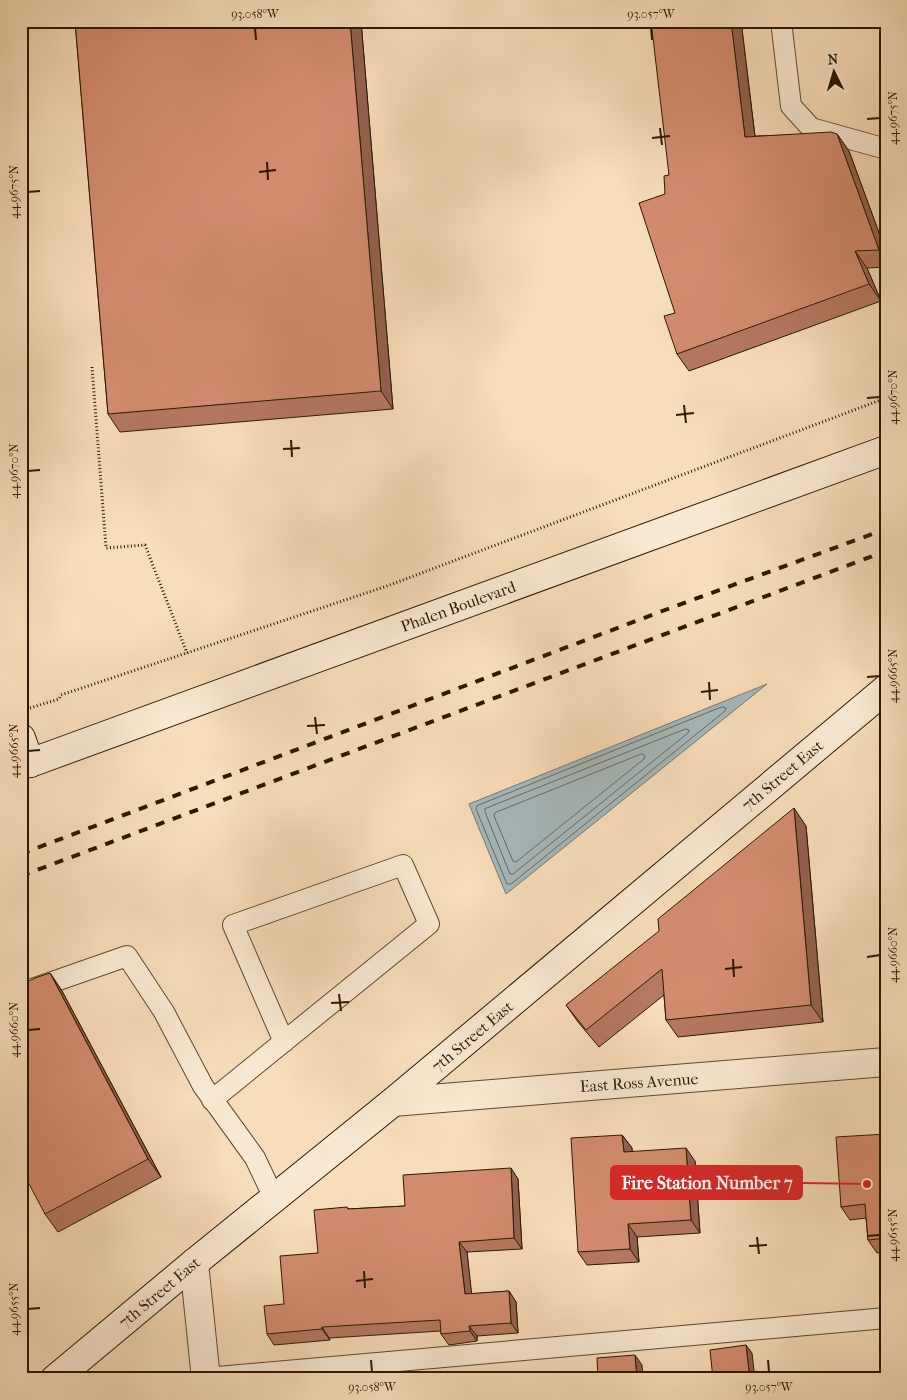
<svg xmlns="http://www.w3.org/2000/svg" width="907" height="1400" font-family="'IM FELL French Canon',serif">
<rect width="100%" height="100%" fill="#f8ddba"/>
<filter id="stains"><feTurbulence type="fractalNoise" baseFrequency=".004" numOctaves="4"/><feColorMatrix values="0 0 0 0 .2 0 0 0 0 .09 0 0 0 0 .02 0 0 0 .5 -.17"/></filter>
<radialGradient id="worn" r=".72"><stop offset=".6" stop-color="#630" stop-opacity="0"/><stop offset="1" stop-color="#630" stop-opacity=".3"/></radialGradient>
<polygon fill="#a5b8bc" stroke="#747871" points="767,684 506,894 469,804"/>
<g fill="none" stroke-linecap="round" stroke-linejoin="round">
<g stroke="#68685e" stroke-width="1">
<polygon points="722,707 726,708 725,711 511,884 507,884 476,809 477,806"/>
<polygon points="686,729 689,730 688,733 513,874 510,874 485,812 485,809"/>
<polygon points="642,754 645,756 644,759 516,862 513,861 494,816 495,813"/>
</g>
<defs>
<g id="lane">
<polyline points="781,21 791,106 811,128 879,147 886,146"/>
<polyline points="21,993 127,956 164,1012 203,1086 255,1158 274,1198"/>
<polyline points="212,1100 429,924 403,865 233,925 284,1042"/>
<polyline points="206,1378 886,1318"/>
</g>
<g id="street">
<polyline points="393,1102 886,1062"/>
<polyline points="194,1263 206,1379"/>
</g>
<g id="secondary">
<polyline points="21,738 30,763"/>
<polyline points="21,764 30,763 886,450"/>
<polyline points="55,1379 194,1263 393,1102 886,689"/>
</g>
</defs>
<use href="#lane" stroke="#5e492e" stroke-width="22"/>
<use href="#street" stroke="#5e492e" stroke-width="30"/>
<use href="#secondary" stroke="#2b1800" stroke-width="30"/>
<g stroke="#2b1800" stroke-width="3" stroke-dasharray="1 2.5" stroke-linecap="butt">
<polyline points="92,367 106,548 145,545 187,653"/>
<polyline points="30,708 59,699 61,695 387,586 886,398"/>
</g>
<use href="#lane" stroke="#fae9d2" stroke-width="20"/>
<use href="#street" stroke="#fae9d2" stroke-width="28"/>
<use href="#secondary" stroke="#fae9d2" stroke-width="28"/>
<g stroke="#2b1800" stroke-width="4" stroke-dasharray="9 9" stroke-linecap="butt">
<polyline points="21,854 665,610 886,529"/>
<polyline points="21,876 886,551"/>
</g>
</g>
<g fill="#b57860" stroke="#2b1800">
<polygon points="75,21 361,21 393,409 120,432 108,414"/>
<polygon points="741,21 755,136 837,134 849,151 886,252 886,267 867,268 881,301 689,371 677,354 675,313 665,194 669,175"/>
<polygon points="806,826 823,1022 678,1037 666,1020 664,995 599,1047 578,1022 566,1005"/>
<polygon points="50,973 62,991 161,1177 58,1232 45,1214"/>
<polygon points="886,1134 886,1252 877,1253 868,1240 866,1218 850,1220 841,1207"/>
<polygon points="622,1135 632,1148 632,1152 695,1161 700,1233 637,1237 639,1262 587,1265 578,1252"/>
<polygon points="518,1179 522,1249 467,1252 471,1294 509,1291 516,1302 518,1333 477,1336 477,1341 449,1345 441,1334 441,1331 329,1338 330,1340 274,1345 267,1334 284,1304 318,1253 347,1207 349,1209 405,1206"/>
</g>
<g fill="#94614e" stroke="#2b1800">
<polygon points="350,21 361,21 393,409 381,391"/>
<polygon points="731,21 741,21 757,154 745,137"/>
<polygon points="837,134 849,151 886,252 886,259 879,250"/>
<polygon points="855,251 867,268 881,301 869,284"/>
<polygon points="794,808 806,826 823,1022 811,1005"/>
<polygon points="50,973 62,991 161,1177 148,1159"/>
<polygon points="622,1135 632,1148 633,1165 624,1152"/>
<polygon points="686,1148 695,1161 700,1233 691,1220"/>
<polygon points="511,1168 518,1179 522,1249 514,1238"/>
<polygon points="628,1224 637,1237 639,1262 630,1249"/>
<polygon points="459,1242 467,1252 473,1305 465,1294"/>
<polygon points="509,1291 516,1302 518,1333 511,1323"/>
<polygon points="469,1326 477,1336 477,1341 470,1331"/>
<polygon points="322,1327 329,1338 330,1340 322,1329"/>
<polygon points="746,1345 752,1353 755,1379 750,1379"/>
<polygon points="635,1355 642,1365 643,1379 637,1379"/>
</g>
<g fill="#d38b70" stroke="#2b1800">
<polygon points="75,21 350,21 381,391 108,414"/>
<polygon points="651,21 731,21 745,137 831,132 837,134 879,250 855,251 869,284 677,354 664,316 675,313 639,203 665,194 664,176 669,175"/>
<polygon points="794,808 811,1005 666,1020 662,969 586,1030 566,1005 659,931 658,919"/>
<polygon points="50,973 148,1159 45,1214 21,1169 21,985 35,978"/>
<polygon points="886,1134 886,1238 868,1240 865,1204 841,1207 836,1137"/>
<polygon points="622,1135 624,1152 686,1148 691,1220 628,1224 630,1249 578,1252 571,1138"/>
<polygon points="511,1168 514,1238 459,1242 465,1294 509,1291 511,1323 469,1326 470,1331 441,1334 440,1320 322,1327 322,1329 267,1334 264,1306 284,1304 280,1256 318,1253 314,1210 347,1207 348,1209 405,1206 403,1175"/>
<polygon points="886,1317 886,1345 884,1319"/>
<polygon points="746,1345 750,1379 713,1379 710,1350"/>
<polygon points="635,1355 637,1379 598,1379 597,1358"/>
</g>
<path fill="none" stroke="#2b1800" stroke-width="2" d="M255,28L256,40M651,28L652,40M867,119L880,118M660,128L662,145M652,138L670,136M267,162L268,180M259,172L276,170M28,192L40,191M867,398L880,397M684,405L686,423M676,415L694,413M291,440L292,457M283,449L300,448M28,471L40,470M867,677L880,676M709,682L710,700M701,692L718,690M315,717L317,734M307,726L325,725M28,751L40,750M867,957L880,955M733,959L734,977M725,969L742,967M339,994L341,1011M331,1003L349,1002M28,1030L40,1029M867,1236L880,1235M757,1237L759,1254M749,1246L767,1245M364,1271L365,1288M356,1281L373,1279M28,1309L40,1308M371,1360L372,1372M768,1360L769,1372"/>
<g text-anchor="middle" stroke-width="4.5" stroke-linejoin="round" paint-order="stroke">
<g font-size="16" fill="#2b1800" stroke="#fae9d2">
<text transform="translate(458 606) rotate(-20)" y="6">Phalen Boulevard</text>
<text transform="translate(782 775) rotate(-40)" y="6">7th Street East</text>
<text transform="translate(472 1036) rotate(-40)" y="6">7th Street East</text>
<text transform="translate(639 1082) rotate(-4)" y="6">East Ross Avenue</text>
<text transform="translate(159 1292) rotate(-40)" y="6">7th Street East</text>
</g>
</g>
<path fill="none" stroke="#d62828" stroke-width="2" d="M867 1184L802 1183"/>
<circle fill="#d62828" stroke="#fae9d2" stroke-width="2" cx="867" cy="1184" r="5"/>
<rect fill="#d62828" stroke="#d62828" stroke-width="2" x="611" y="1166" width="191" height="33" rx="5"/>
<g font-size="18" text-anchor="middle" font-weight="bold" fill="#fff">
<text x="707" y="1189">Fire Station Number 7</text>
</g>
<rect width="907" height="1400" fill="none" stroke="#f8ddba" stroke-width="55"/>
<g transform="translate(834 72) rotate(355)" stroke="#fae9d2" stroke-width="4" paint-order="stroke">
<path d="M0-4L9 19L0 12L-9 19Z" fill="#2b1800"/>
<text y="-8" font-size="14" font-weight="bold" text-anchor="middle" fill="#2b1800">N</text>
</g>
<rect x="28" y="28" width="852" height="1344" fill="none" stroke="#2b1800" stroke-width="2"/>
<g font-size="12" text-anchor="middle" fill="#2b1800">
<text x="255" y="18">93.058°W</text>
<text x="651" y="18">93.057°W</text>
<text transform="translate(893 118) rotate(-90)" y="4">44.9675°N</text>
<text transform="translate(14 192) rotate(-90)" y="4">44.9675°N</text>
<text transform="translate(893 397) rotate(-90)" y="4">44.9670°N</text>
<text transform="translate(14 471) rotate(-90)" y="4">44.9670°N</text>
<text transform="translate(893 676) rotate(-90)" y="4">44.9665°N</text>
<text transform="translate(14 751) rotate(-90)" y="4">44.9665°N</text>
<text transform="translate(893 955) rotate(-90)" y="4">44.9660°N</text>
<text transform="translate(14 1030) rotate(-90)" y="4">44.9660°N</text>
<text transform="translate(893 1235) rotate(-90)" y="4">44.9655°N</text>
<text transform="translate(14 1309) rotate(-90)" y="4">44.9655°N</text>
<text x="372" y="1391">93.058°W</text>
<text x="769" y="1391">93.057°W</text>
</g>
<rect width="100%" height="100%" filter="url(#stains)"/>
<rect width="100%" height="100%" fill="url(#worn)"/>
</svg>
